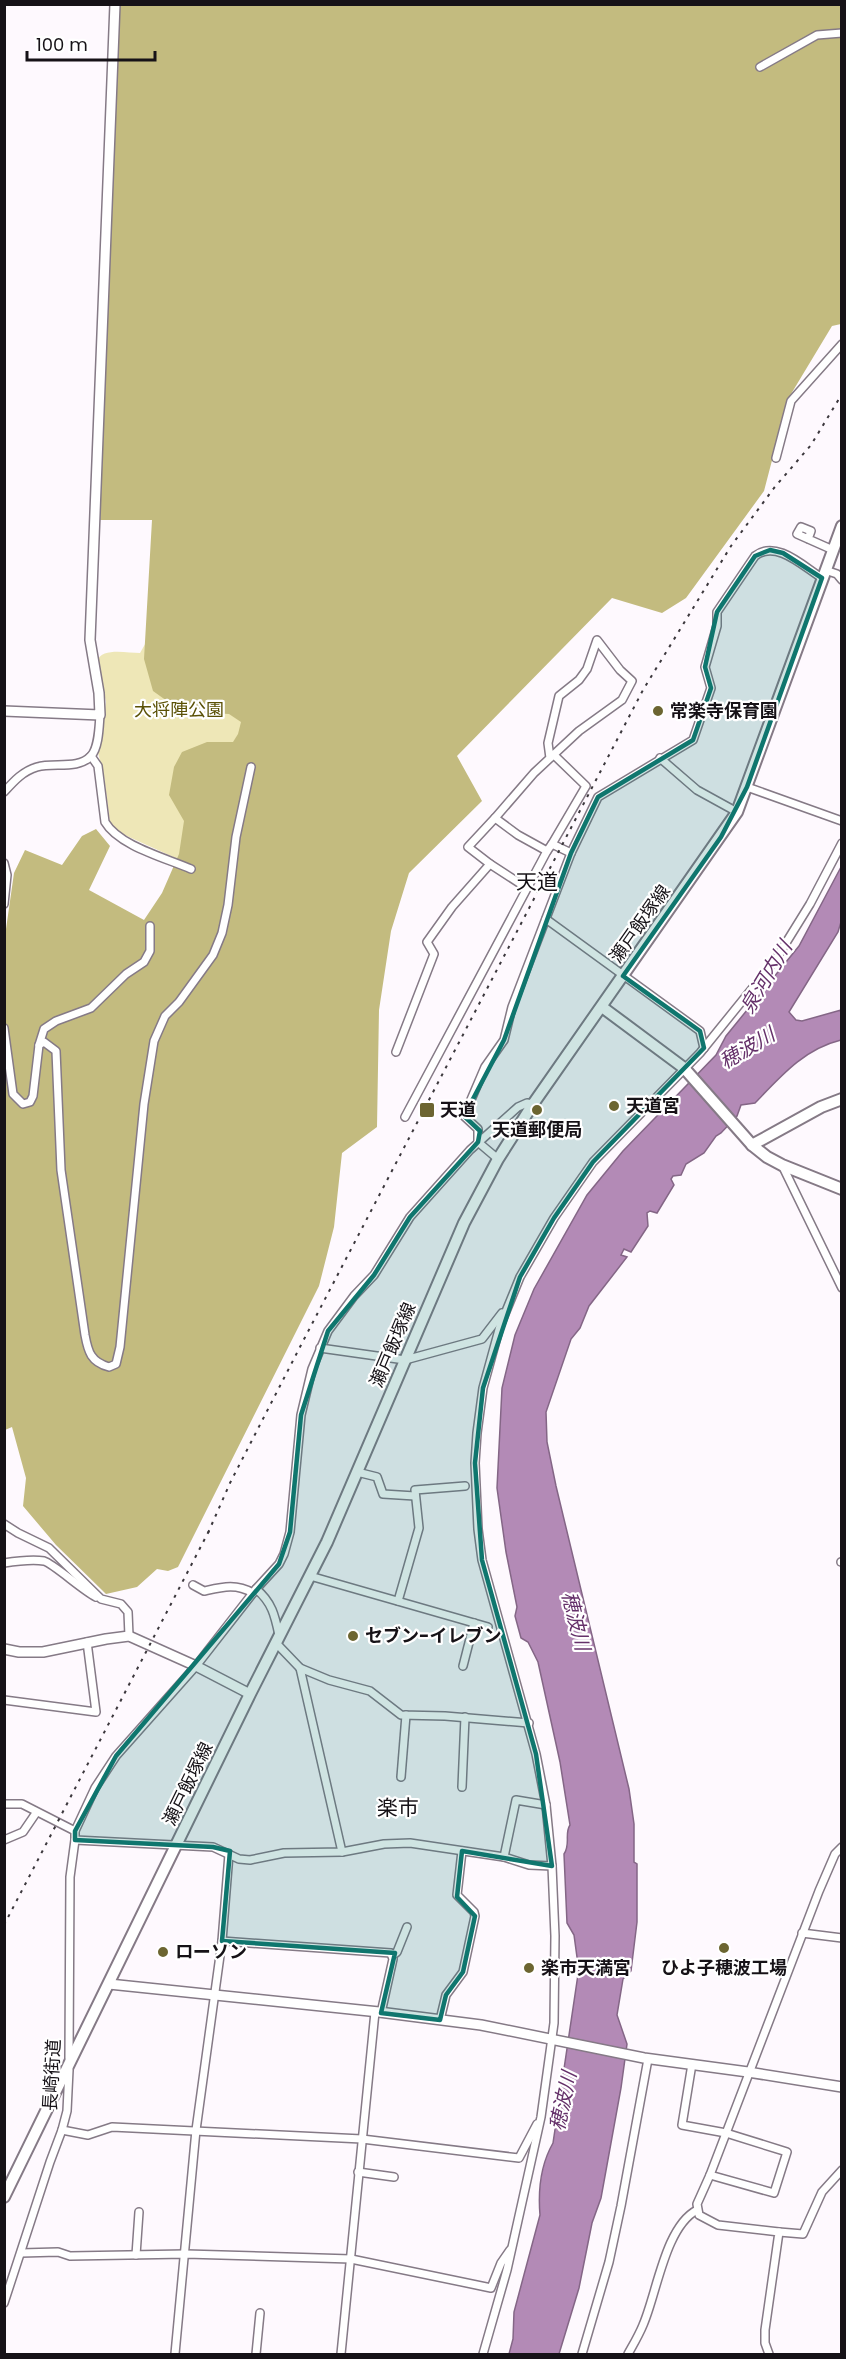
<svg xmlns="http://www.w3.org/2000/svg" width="846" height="2359" font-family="Poppins,'Noto Sans JP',sans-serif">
<rect width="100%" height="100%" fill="#fef9fe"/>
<path fill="#eee7b7" d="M148,639L255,700L191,865L118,832L110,823L104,776L98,753L106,702L97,661C102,647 127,653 140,653Z"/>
<polygon fill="#c3bb7f" points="120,5 841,5 841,324 832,326 788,399 764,491 686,598 662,613 612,598 457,756 482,801 409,873 391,931 379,1010 377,1127 342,1153 334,1227 319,1286 178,1567 168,1571 157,1569 137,1587 106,1594 56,1545 23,1506 26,1478 12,1427 5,1430 4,943 14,873 25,850 62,865 82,836 96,829 110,846 89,890 144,920 162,893 179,854 184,821 169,795 174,767 182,752 207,742 233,742 238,734 241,722 229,714 191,712 167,701 153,691 144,659 152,520 100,520"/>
<path fill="#b38ab6" stroke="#846686" stroke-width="1.5" d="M841,867V922L838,932L789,1012L796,1020L802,1021L841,1010V1040C804,1049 781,1076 755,1103L741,1105L737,1116L721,1133L716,1136L704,1153L686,1164L681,1175L673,1176L671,1179L674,1185L657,1213L650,1211L647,1213L648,1226L631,1252L624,1249L621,1255L627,1257L589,1306L580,1328L571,1339L546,1412L547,1442L556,1486L629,1789L634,1824V1862L637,1864V1922L631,1971L623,1979L617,2015L627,2044L621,2088L601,2198L592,2223L579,2288L559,2354H509L513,2339L514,2312L540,2215C538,2191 541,2164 553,2143L580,1961L577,1957L574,1935L567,1923L564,1854C571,1844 564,1834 570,1825L560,1762L538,1662L528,1642L521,1638L515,1616L517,1607L506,1552L497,1488L502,1388L515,1335L534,1289L587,1195L623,1151L716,1055L726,1036L799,946Z"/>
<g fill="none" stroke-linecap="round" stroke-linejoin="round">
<defs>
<g id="minor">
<polyline points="760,67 817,35 842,33"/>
<polyline points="776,458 791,401 842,344"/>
<polyline points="808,539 811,531 801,527 797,534 833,550"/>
<polyline points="825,570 837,574 842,580"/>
<path d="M91,756L98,766L105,822C119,846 166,858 191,869"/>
<polyline points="550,758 548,743 559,696 579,680 587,669 597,640 620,670 632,681 622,700 579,731 534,773 495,818 518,835 547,851 552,844 571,853"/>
<polyline points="660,758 697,790 737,812"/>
<polyline points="747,787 842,821"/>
<path d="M4,792C14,781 23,771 37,767C54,762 78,770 91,756C99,747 99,727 100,715"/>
<polyline points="495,818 468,847 490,864 527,888"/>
<polyline points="552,844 586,786 554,755"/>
<polyline points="4,863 7,875 4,904"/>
<polyline points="546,919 700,1031 704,1048"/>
<path d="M4,1028L13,1094L23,1104L30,1102L33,1096L39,1045L44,1042L56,1051L61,1170L85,1335C88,1352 91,1362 109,1367L116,1364L120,1347L144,1104L154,1041L165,1016L179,1002L213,955L222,933L228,905L236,837L251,767"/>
<polyline points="39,1045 44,1029 56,1021 91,1008 126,974 144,962 150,951 150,926"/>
<polyline points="396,1052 434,954 427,942 452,907 490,864"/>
<polyline points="405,1117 547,851"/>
<path d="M478,1142V1129L464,1116L485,1067L504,1040L512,1007L571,853L598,797L693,740L711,688L705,667L717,626V612L755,556C776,539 804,567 822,578"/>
<polyline points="478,1142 498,1159"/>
<polyline points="782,1165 842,1288"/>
<polyline points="320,1348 405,1360 482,1339 502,1313"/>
<polyline points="357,1472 377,1477 383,1494 415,1496"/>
<polyline points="4,1524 18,1533 49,1548 101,1599 121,1604 128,1612 129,1636"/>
<polyline points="841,1562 842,1562"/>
<path d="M4,1563C17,1561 31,1559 44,1561C54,1564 82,1590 96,1597"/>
<polyline points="310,1576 488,1627"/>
<path d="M193,1585L204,1591C222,1587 236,1583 253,1593"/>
<path d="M256,1589C272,1602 275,1616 279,1635"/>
<polyline points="398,1601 419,1528 415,1490 465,1486"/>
<polyline points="276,1643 300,1668 329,1680 370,1691 401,1715 445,1716 529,1723"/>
<polyline points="463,1666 474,1623"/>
<polyline points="300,1668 342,1852"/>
<polyline points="4,1700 96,1712 87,1642"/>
<polyline points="401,1777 406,1715"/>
<polyline points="462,1787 465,1717"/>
<polyline points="4,1804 22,1804 75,1831"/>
<polyline points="4,1840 23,1832 36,1813"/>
<polyline points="75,1840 213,1847 239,1859 250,1860 284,1853 342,1852 384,1844 410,1843 504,1857 529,1865 552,1866"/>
<polyline points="504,1857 516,1800 546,1805"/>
<polyline points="802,1933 842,1938"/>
<polyline points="222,1941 391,1953 393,1959 381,2013"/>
<polyline points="392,1956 397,1952 407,1927"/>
<polyline points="440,2020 446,1995 463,1972 475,1916 474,1912 457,1895 462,1851"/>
<polyline points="69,2058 70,1877 75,1840 75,1831 95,1788 116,1756 196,1666 256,1589 279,1564 284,1554 290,1532 301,1415 312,1369 328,1331 354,1296 374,1275 410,1217 470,1150 518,1107 527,1103 533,1104"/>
<polyline points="692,2064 682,2125 726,2133 787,2152 774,2193 710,2175"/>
<polyline points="62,2130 88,2135 112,2127 362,2139 519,2158 537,2124"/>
<polyline points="358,2172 394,2177"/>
<polyline points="779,2232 803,2234 822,2192 842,2170"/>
<polyline points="21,2253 58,2252 70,2256 186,2254 351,2259 491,2288 501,2263 510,2250"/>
<polyline points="136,2255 139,2212"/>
<polyline points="4,2303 50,2162 62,2130 67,2111 69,2070"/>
<polyline points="175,2354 196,2130 222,1941 229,1854"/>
<polyline points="256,2354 260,2313"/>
<polyline points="341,2354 375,2012"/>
<polyline points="483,2354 507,2270 541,2117 554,2023 555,1936 552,1866 546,1805 536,1754 482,1560 478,1529 475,1463 477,1433 483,1388 500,1326 520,1277 554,1218 593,1162 700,1053 776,959 810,904 842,843"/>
<polyline points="582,2354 609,2262 621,2206 648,2059"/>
<path d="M628,2354C633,2345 639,2335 643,2325C657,2293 665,2227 697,2210"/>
<polyline points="769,2354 765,2343 765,2330 779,2232 718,2225 699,2215 697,2204 710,2175 819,1891 835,1854 842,1847"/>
</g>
<g id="tertiary">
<polyline points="4,711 100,715 99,693 90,640 115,4"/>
<polyline points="4,1649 19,1652 43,1652 106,1639 129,1636 196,1666 250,1694"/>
<polyline points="109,1984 379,2012 481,2025 644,2058 748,2072 842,2087"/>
</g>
<g id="secondary">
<polyline points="602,1007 684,1068 752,1145 767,1157 782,1165 842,1189"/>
<polyline points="752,1145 821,1107 842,1099"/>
<polyline points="4,2197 250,1694 327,1542 464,1223 498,1159 533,1104 737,812 842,526"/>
</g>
</defs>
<use href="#minor" stroke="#857a86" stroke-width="10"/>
<use href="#tertiary" stroke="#857a86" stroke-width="12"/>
<use href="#secondary" stroke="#857a86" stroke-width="14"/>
<use href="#minor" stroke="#fff" stroke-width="7"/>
<use href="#tertiary" stroke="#fff" stroke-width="9"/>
<use href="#secondary" stroke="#fff" stroke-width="10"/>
<g stroke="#3b373c" stroke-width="2" stroke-dasharray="3 6" stroke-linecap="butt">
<polyline points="208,1533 230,1483 301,1345 643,690 731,546 774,488 811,445 842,394"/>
<polyline points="4,1925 211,1527"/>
</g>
</g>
<path fill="#0f766e" fill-opacity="0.2" stroke="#0f766e" stroke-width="4.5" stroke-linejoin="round" d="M770,550L783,553L822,578L747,787L721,837L623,976L700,1031L704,1048L593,1162L554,1218L520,1277L483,1388L475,1463L482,1560L536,1754L552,1866L462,1851L457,1897L475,1916L463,1972L446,1995L440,2020L381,2013L395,1953L222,1941L230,1851L213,1847L75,1840V1831L116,1756L279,1564L290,1532L301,1415L328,1331L374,1275L410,1217L478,1142L480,1131L464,1116L504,1040L571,853L598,797L693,740L711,688L705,667L717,612L755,556Z"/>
<g fill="#6c6531" stroke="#fff" stroke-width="2">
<circle cx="658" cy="711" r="6"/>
<circle cx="614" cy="1106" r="6"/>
<rect x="419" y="1102" width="16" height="16" rx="3"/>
<circle cx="537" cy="1110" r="6"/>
<circle cx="353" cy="1636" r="6"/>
<circle cx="724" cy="1948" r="6"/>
<circle cx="163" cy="1952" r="6"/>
<circle cx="529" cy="1968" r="6"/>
</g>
<g text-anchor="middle" stroke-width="4.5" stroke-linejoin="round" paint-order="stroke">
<g font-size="18" fill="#5a5005" stroke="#fff">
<text x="179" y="716">大将陣公園</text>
</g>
<g font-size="18" font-weight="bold" fill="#161217" stroke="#fff" text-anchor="start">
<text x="670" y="717">常楽寺保育園</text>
<text x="626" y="1112">天道宮</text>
<text x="440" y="1116">天道</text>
<text x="537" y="1136" text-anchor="middle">天道郵便局</text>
<text x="365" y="1642">セブン-イレブン</text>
<text x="175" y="1958">ローソン</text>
<text x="541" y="1974">楽市天満宮</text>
<text x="724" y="1974" text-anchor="middle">ひよ子穂波工場</text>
</g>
<g font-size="18" fill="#161217" stroke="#fff">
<text transform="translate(640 924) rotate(-55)" y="6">瀬戸飯塚線</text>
<text transform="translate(393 1345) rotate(-67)" y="6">瀬戸飯塚線</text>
<text transform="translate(188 1784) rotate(-64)" y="6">瀬戸飯塚線</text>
<text transform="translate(52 2075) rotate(-87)" y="6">長崎街道</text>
</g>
<g font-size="20" font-style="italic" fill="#65316a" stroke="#fff">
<text transform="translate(766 977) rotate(-59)" y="7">泉河内川</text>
<text transform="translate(747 1048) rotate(-31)" y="7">穂波川</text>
<text transform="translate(576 1621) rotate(76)" y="7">穂波川</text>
<text transform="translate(563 2101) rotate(-78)" y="7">穂波川</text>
</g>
<g font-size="21" fill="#161217" stroke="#fff">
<text x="537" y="889">天道</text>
<text x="398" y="1815">楽市</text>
</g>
</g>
<rect width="846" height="2359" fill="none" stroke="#161217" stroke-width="12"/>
<path d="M27 51v9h128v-9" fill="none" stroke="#161217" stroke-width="3"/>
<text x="36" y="51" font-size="18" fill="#161217" stroke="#ffffff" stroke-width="4.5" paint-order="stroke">100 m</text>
</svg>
